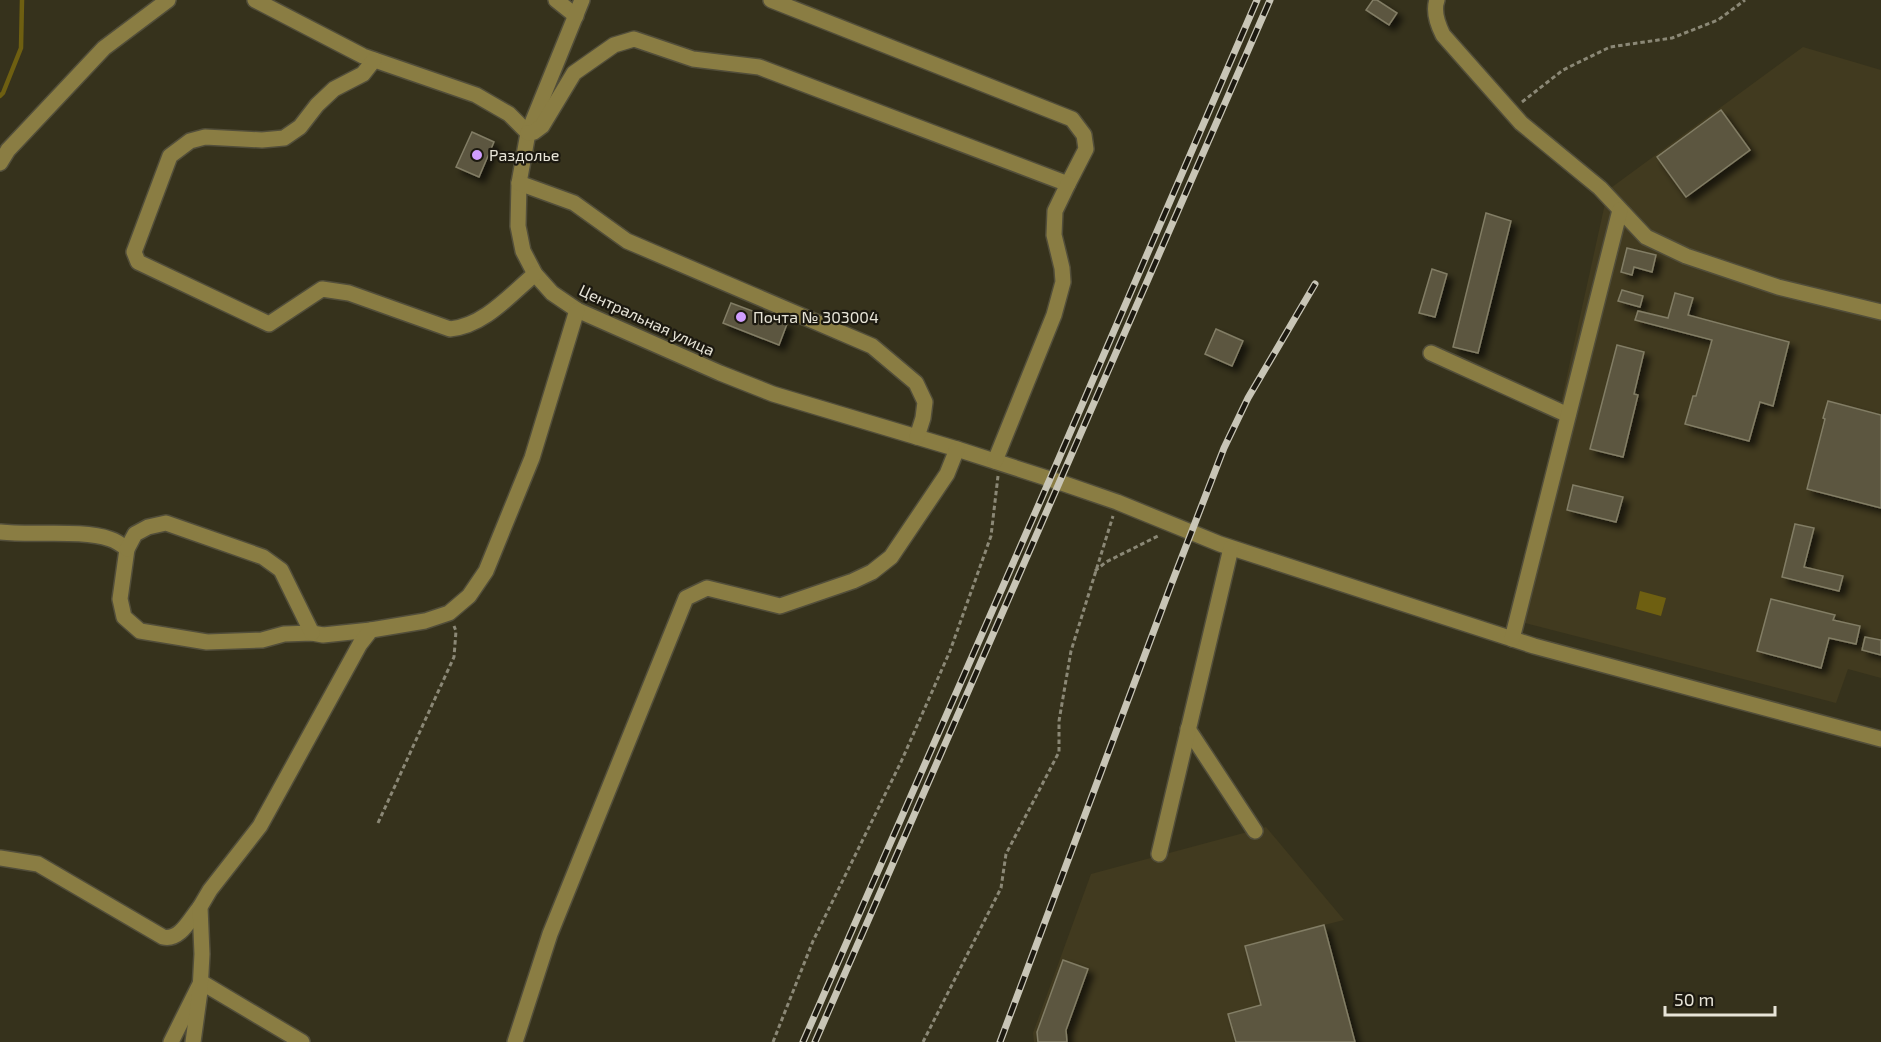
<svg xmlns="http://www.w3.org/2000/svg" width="1881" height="1042" font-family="'Exo 2',sans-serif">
<defs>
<filter id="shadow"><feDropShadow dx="5.5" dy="5.5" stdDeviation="3" flood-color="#0009"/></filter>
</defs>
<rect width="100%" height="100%" fill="#36321c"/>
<g fill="#413a1f">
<polygon points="1803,47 1881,70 1881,678 1848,669 1836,703 1513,620 1608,190"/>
<polygon points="1266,827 1344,920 1324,925 1355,1042 1034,1042 1033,1033 1091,874"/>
</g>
<polygon fill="#6e5f11" points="1640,591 1666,598 1661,616 1636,609"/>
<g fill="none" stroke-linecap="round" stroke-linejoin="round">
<polyline stroke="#6e5f11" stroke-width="4.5" points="0,96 3,93 21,48 22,0"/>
</g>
<g fill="#5b563f" stroke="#827d65" stroke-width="1.5" filter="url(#shadow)">
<polygon points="1373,0 1377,0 1397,13 1389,25 1366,10"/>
<polygon points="1721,110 1750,150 1686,197 1657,157"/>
<polygon points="472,132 494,142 479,177 456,167"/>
<polygon points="1486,213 1511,221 1478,353 1453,347"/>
<polygon points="1627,248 1656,255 1652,272 1634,267 1632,275 1621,272"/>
<polygon points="1432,269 1447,274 1435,317 1419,313"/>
<polygon points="1622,290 1643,296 1640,307 1618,301"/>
<polygon points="1675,293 1693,298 1688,315 1789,342 1773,406 1760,402 1749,441 1685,424 1693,396 1696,396 1712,340 1635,320 1638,311 1668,318"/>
<polygon points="731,303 787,324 779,345 723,323"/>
<polygon points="1216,329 1243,341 1232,366 1205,354"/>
<polygon points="1617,345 1644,352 1634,394 1638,395 1623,457 1590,449"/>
<polygon points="1828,401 1881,415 1881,508 1807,489 1825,419 1823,418"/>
<polygon points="1573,485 1623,497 1616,522 1567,510"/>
<polygon points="1795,524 1814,528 1804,567 1843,576 1839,591 1782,577"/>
<polygon points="1771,599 1835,615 1833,620 1860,626 1856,644 1829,638 1821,668 1757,651"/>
<polygon points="1865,637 1881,640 1881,655 1862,650"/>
<polygon points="1324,925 1355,1042 1236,1042 1228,1014 1261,1005 1245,946"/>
<polygon points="1063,960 1088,969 1066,1030 1067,1042 1038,1042 1037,1032"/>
</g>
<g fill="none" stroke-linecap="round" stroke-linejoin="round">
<defs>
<g id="minor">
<polyline points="255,0 363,56 476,95 509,114 528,133"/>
<polyline points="556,0 576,16"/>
<polyline points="582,0 528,133 519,183 518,226 523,251 535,274 552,293 577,310 720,373 773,394 957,449 1059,482 1117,502 1220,544 1534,646 1881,739"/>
<path d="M1437,0C1433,11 1438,25 1443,35L1521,123L1600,188L1646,237L1686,256L1778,287L1881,312"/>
<path d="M374,60L363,74L334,89L317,105L300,127L284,138L262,140L205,137L190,141L170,156L134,252L138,262L269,324L322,289L349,293L450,329C484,326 510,295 535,274"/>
<polyline points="528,133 534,132 542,126 574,73 614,45 634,39 693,59 759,67 1068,184 1086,149 1084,135 1072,119 771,0"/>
<polyline points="0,163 8,150 104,48 168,0"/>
<polyline points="519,183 574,203 627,241 872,346 916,383 925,402 923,418 917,437"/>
<polyline points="1431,353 1568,415"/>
<polyline points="995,461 1054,315 1063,282 1062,268 1054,235 1055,211 1068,184"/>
<path d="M0,532C33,536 81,529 110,539C116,541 122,545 127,549L120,599L124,617L140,631L207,642L262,640L284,634L312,633L323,635L371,630"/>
<polyline points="127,549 135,534 148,527 166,523 263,557 281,570 312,633"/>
<polyline points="1512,639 1620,210"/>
<polyline points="1188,729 1255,831"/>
<polyline points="1159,854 1231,548"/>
<path d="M0,858L38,864L163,937C180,941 190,919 200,907"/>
<polyline points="171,1042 201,982 302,1042"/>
<polyline points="193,1042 200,991 202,954 200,907 210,890 260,826 360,644 371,630 425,621 449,613 469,596 486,571 532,458 577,310"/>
<polyline points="515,1042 550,934 686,598 707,588 780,606 853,581 872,572 891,557 947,474 957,449"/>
</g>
</defs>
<use href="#minor" stroke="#524e3a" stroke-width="18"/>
<g stroke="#8b8876" stroke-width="3" stroke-dasharray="4.5 3" stroke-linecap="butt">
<polyline points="1522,102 1563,70 1610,47 1672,38 1718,20 1745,0"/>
<polyline points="1095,571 1106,562 1160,535"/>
<polyline points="378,823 454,657 456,631 454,626"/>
<polyline points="773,1042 813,941 901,762 950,651 991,536 998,476"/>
<polyline points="923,1042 1001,888 1006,854 1059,752 1059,721 1071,651 1113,516"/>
</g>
<use href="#minor" stroke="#8a7d43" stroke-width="15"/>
<defs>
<g id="rail">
<polyline points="803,1042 1050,479 1257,0"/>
<polyline points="815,1042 1270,0"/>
<polyline points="1000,1042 1171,585 1224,448 1248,398 1315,284"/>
</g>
</defs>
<use href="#rail" stroke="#c8c5b6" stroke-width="7"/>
<use href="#rail" stroke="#1c1910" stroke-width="4.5" stroke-dasharray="14" stroke-linecap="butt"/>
</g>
<g fill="#d09dff" stroke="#1c1910" stroke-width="2">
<circle cx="477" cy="155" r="6"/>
<circle cx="741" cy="317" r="6"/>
</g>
<g text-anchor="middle" stroke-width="4.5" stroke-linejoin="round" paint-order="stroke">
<g font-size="16" fill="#e7e4d7" stroke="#1c1910" text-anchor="start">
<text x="489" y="161">Раздолье</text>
<text x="753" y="323">Почта № 303004</text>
</g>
<g font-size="16" fill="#e7e4d7" stroke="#1c1910">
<text transform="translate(647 320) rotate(25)" y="6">Центральная улица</text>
</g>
</g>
<path d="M1665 1006v9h110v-9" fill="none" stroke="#e7e4d7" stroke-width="3"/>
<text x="1674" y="1006" font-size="18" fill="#e7e4d7" stroke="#1c1910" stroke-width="4.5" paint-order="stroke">50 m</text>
</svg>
